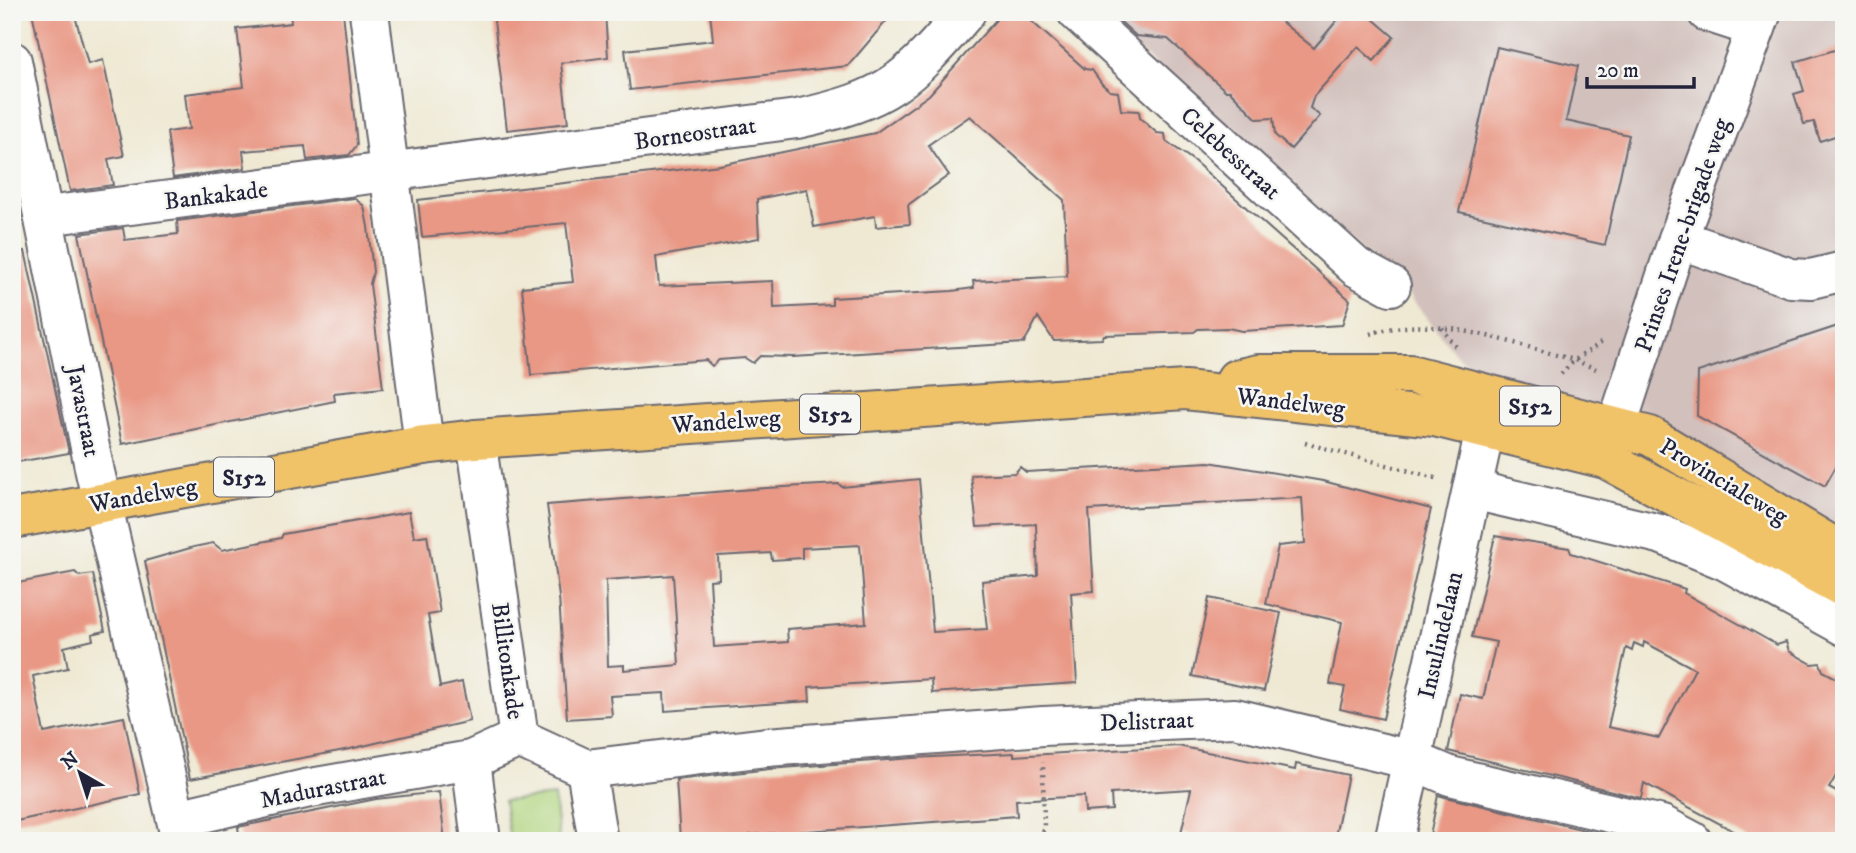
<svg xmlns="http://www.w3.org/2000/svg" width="1856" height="853" font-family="'IM FELL DW Pica',serif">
<rect width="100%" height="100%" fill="#f6f6f2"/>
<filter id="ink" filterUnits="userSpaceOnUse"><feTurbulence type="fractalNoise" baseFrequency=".0143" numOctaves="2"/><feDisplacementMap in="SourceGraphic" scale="14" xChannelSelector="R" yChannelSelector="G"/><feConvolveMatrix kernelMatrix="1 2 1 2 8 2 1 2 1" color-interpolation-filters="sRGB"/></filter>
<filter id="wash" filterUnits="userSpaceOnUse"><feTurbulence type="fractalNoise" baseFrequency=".00686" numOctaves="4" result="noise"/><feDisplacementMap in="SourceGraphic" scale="28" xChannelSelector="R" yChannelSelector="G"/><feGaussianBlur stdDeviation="1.57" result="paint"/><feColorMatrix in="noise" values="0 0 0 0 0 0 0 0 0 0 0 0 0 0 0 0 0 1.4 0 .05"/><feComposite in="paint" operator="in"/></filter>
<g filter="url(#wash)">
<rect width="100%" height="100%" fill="#efe9d3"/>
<polygon fill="#d1c0bc" points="1096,12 1844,12 1844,559 1459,358 1397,281"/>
<polygon fill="#afd47d" stroke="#687b5c" stroke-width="2" points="554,796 559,841 510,841 504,801"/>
<g id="blocks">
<g fill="#e99885" fill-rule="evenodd">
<polygon points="32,12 74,12 88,64 103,60 124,156 108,159 113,185 70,191"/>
<polygon points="290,12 343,12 357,145 349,155 307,160 305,146 243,151 245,168 173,178 167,132 189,129 185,94 244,87 237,29 291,23"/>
<polygon points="493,12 605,12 608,57 561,63 568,123 507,130"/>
<polygon points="710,12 894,12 848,66 630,90 625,50 713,40"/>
<path d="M1003,12H1021L1085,69L1092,70L1102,84L1110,91L1118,92L1121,110L1139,111L1140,118L1149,126L1157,133L1165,134L1166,141L1194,161L1350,300L1342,325L1242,331L1228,328L1198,329L1194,332L1104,335L1102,339L1054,341L1038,317L1024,343L793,357L760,356L753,363L745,358L719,360L712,366L706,360L531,375L522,287L573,282L566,223L422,237L418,200L720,165L875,133L929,95ZM970,116L1064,200L1067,276L973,281L974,288L952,291L832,298V305L774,308L773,281L659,286L656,257L759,238L757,199L807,189L814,227L875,216L876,227L910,224L908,205L949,175L928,145Z"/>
<polygon points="1110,12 1269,12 1314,48 1344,12 1365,12 1394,37 1374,61 1358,47 1314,96 1310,108 1320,116 1291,149 1275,135 1273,118 1257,119 1230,91 1226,91 1168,39 1136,36"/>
<polygon points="1497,47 1578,66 1566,121 1629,135 1605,245 1459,212"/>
<polygon points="1844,47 1844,133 1820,141 1814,122 1804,124 1794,94 1804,91 1795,62"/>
<polygon points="354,198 364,206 368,227 373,272 370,284 383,388 334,393 335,401 122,444 79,234 123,228 125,240 178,234 177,221"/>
<polygon points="25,251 69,453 12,463 12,253"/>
<polygon points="1844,324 1844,452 1825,486 1697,416 1698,372"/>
<path d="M1209,462L1323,481L1431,509L1383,719L1340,709L1345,687L1330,684L1342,622L1266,604L1278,546L1305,543L1302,498L1089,510L1094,591L1071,593L1077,683L932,693L931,679L853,684L809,687L810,701L665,711L664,693L610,696L612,716L567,719L559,597L547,505L766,488L839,484L842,487L919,479L933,632L987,629L982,581L1038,576L1036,524L977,527L971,475L1015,473L1020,467L1026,472ZM860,545L866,623L787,629L788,642L714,647L710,580L719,579L718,556L771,553L772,560L802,558V548ZM673,575L679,665L624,670V665L608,666L606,580Z"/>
<polygon points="409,512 414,537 427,535 440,613 428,615 440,687 462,682 470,721 350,749 190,779 145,561 194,547 213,543 222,550 281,538 283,534"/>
<path d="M1495,536L1569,548L1571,553L1685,589L1684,593L1777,645L1786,642L1789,651L1812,664L1820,663L1823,671L1844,682V762L1829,788L1844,796V841H1752L1644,783L1641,798L1448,751L1460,694L1483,699L1496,642L1472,637ZM1644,642L1695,669L1659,738L1608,727L1626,648L1632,651L1634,643L1643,647Z"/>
<polygon points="75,572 79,576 93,574 105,631 92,634 93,640 64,647 68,668 33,676 44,733 124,717 140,794 12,822 12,584"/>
<polygon points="1209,598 1281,613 1264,691 1192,676"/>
<polygon points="1178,746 1295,770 1296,764 1348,775 1334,841 1215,841 1181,833 1191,789 1111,794 1112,810 1085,812 1084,796 1016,800 1017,816 750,835 750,841 714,841 714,837 680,839 676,780 769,769 913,758 1014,753 1014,756"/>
<polygon points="439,792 445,841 240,841 238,827 376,799"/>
<polygon points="1438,795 1445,797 1631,841 1429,841"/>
</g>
</g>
</g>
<g filter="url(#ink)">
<use href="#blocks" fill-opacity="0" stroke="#6a6870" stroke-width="2"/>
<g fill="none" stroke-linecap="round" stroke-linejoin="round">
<defs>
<g id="street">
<polyline points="369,12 424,445"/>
<polyline points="1077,12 1356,267 1391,286"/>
<polyline points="1707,12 1756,28"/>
<polyline points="12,61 95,472 181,841"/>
<path d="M46,216L797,119C889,99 906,82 966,12"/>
<polyline points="1678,239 1791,278 1811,279 1844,271"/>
<polyline points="476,439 519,738"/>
<polyline points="1606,459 1678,239 1762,12"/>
<polyline points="1473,490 1660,534 1726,561 1844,626"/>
<polyline points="519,738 586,769"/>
<polyline points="471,760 481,841"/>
<polyline points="586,769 767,747 1043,726 1235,718 1412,760 1450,776 1662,825 1692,841"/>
<polyline points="586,769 598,841"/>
<polyline points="177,819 305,789 471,760 519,738"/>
<polyline points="1394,841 1485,430"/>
</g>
<g id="primary">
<polyline points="1236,379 1258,374 1410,374 1650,436 1844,553"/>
<polyline points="12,519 424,445 476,439 1185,390 1314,404 1435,417 1606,459 1844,588"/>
</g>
</defs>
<use href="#street" stroke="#6a6870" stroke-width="42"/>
<use href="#primary" stroke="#6a6870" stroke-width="42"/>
<g stroke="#6a6870" stroke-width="4.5" stroke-dasharray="2 5" stroke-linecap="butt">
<polyline points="1442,328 1456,347"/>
<path d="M1370,334C1434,312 1512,344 1575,360L1596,369"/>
<polyline points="1561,374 1575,360 1604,341"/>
<polyline points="1305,443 1439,479"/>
<polyline points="1032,841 1044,830 1043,762"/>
</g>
<use href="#street" stroke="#fff" stroke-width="38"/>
<use href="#primary" stroke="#f1c369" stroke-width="38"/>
</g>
</g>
<g text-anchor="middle" stroke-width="5" stroke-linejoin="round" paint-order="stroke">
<g fill="#f6f6f2" stroke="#626272" stroke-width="2">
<rect x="1500" y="386.5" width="60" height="39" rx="5"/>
<rect x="800" y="394.5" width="60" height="39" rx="5"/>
<rect x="214" y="457.5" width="60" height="39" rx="5"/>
</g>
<g font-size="23" font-weight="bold" fill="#22223b">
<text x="1530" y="414">S152</text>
<text x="830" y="422">S152</text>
<text x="244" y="485">S152</text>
</g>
<g font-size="24" fill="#22223b" stroke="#f6f6f2">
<text transform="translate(695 133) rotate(-8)" y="8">Borneostraat</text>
<text transform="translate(1231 153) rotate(42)" y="8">Celebesstraat</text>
<text transform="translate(216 195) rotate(-7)" y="8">Bankakade</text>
<text transform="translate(1682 235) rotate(-71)" y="8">Prinses Irene-brigade weg</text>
<text transform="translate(1291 402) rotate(7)" y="8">Wandelweg</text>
<text transform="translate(84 411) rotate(79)" y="8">Javastraat</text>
<text transform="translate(726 421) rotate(-4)" y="8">Wandelweg</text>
<text transform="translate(1724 481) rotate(31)" y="8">Provincialeweg</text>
<text transform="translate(143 495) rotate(-10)" y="8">Wandelweg</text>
<text transform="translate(1440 635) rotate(-77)" y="8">Insulindelaan</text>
<text transform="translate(508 661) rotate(82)" y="8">Billitonkade</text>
<text transform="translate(1147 721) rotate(-2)" y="8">Delistraat</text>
<text transform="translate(323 788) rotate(-11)" y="8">Madurastraat</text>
</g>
</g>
<rect width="1856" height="853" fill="none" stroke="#f6f6f2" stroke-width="42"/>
<g transform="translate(80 773) rotate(321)" stroke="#f6f6f2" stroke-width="5" paint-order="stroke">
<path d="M0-5L12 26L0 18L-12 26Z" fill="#22223b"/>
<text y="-10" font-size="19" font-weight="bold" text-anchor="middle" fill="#22223b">N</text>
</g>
<path d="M1587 77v10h107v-10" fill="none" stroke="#22223b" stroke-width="3.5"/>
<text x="1597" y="77" font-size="21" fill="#22223b" stroke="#f6f6f2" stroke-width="5" paint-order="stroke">20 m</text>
</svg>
